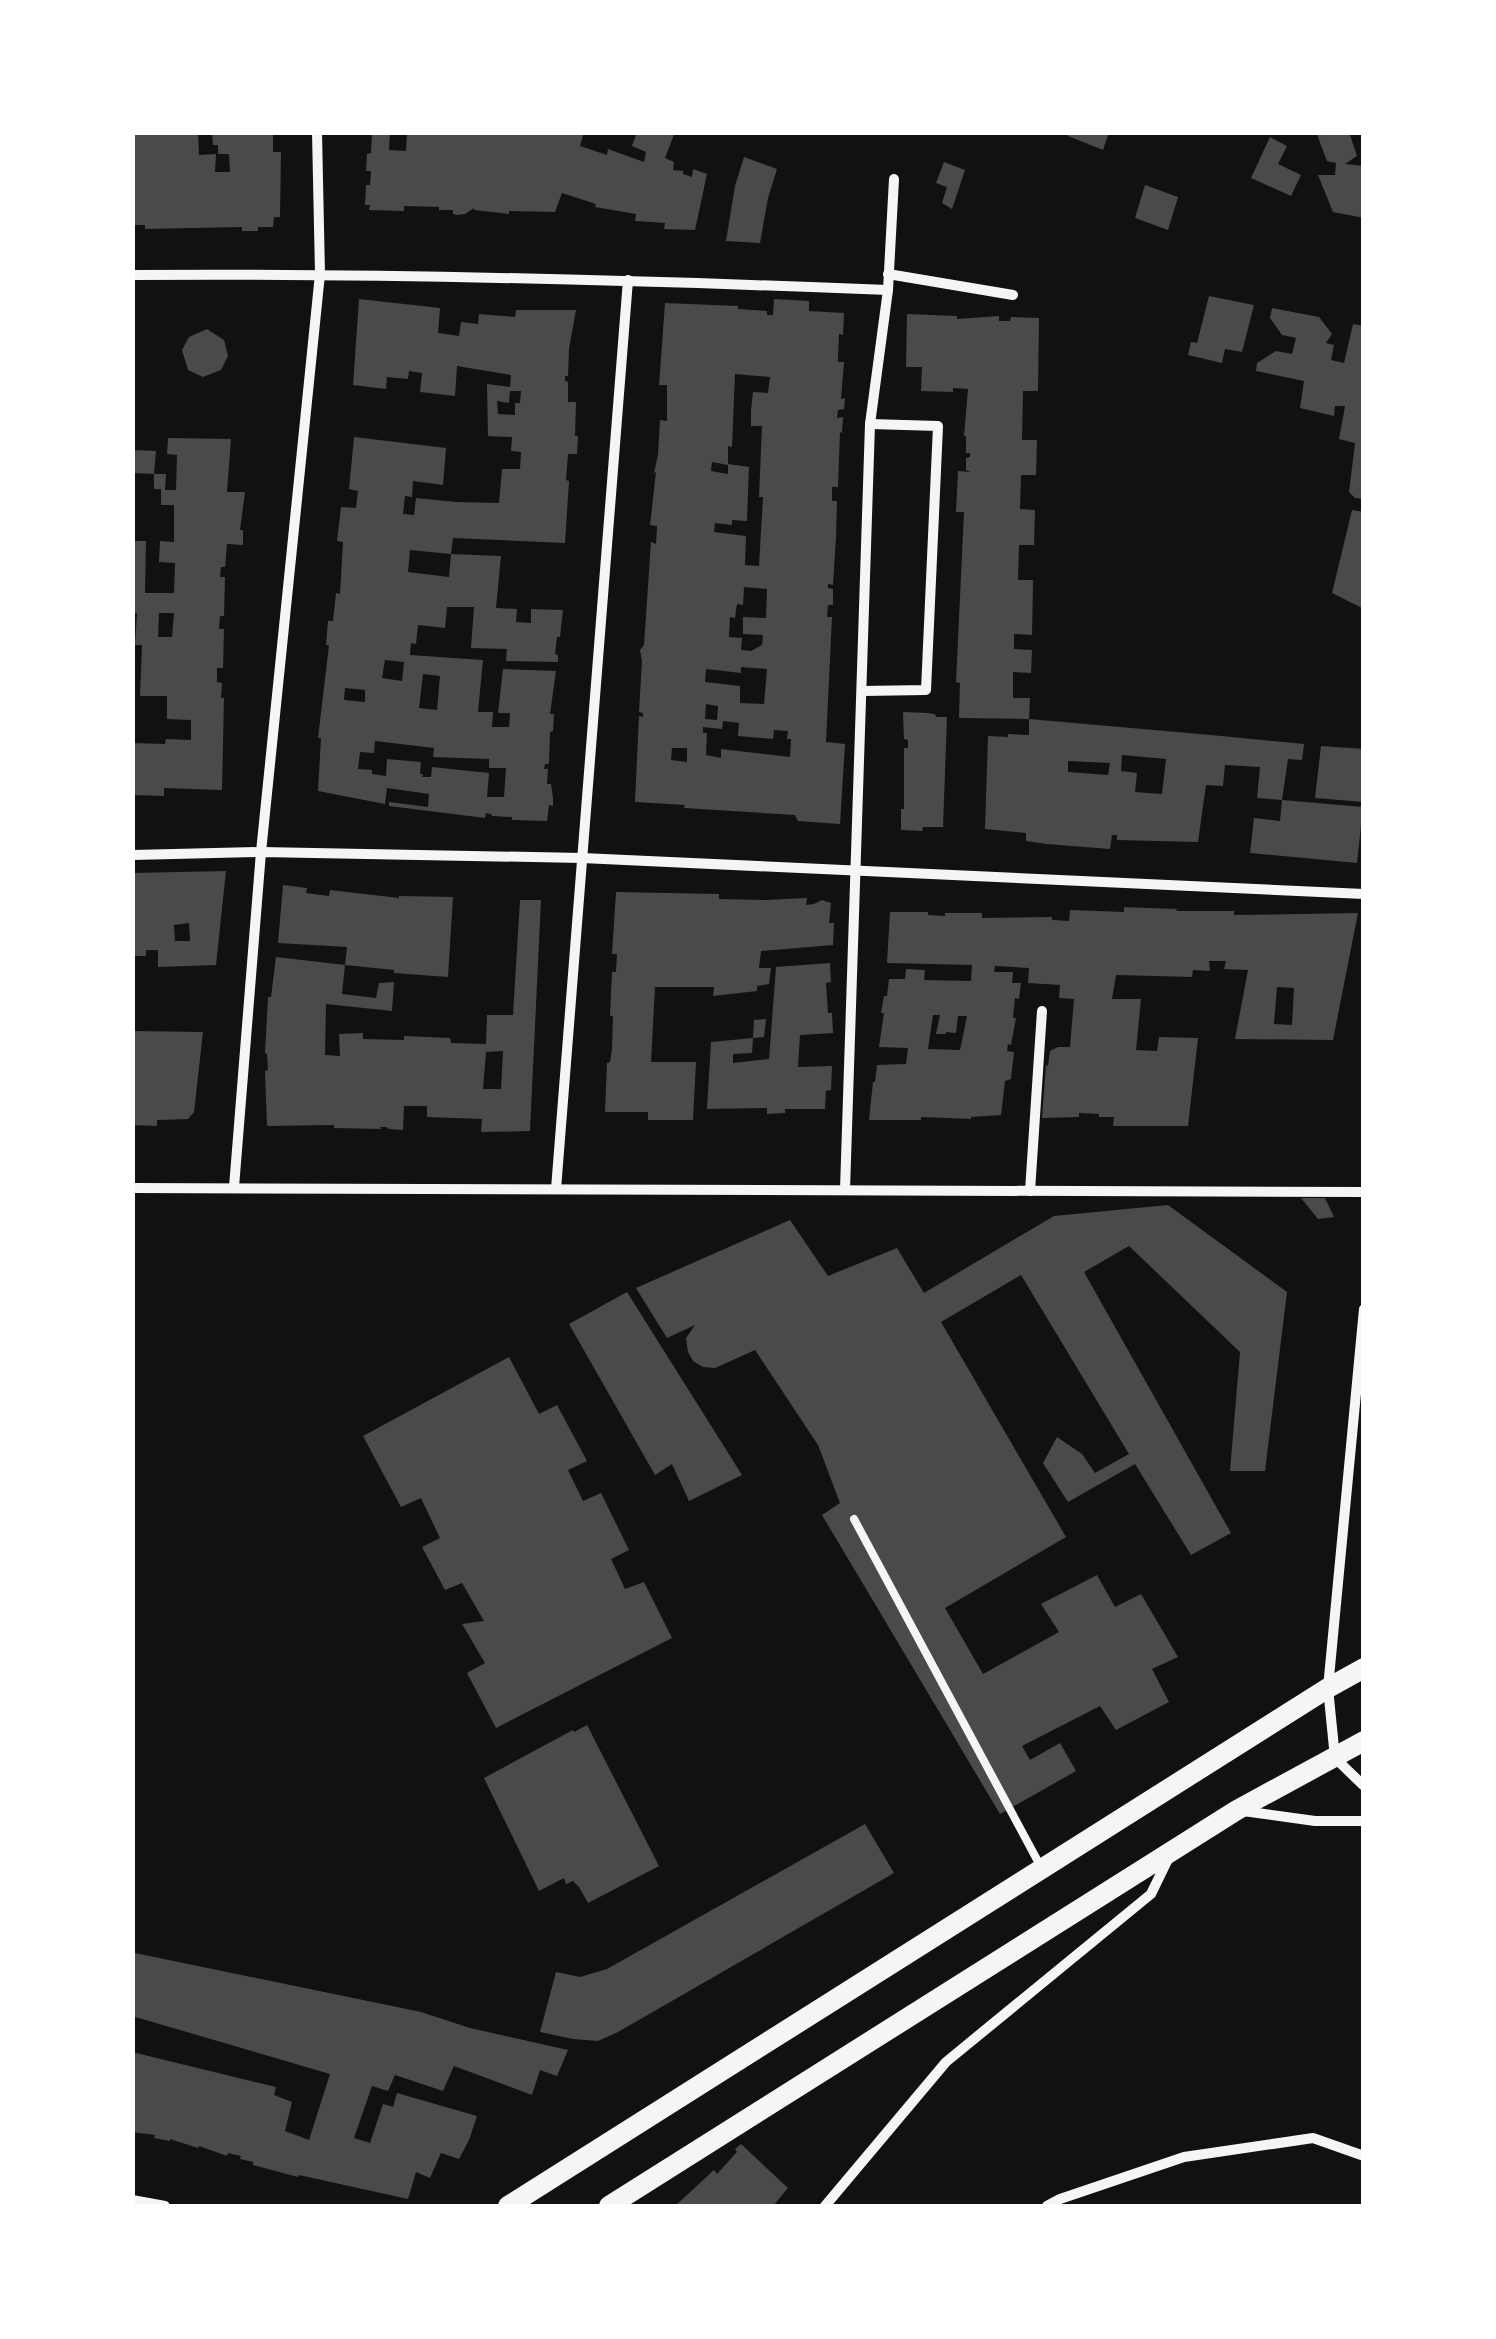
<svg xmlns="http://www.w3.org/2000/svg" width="1496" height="2339" font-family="'Source Sans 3',sans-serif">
<rect width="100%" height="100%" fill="#111"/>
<g fill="#4a4a4a" fill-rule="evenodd">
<polygon points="198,132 199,155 216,154 215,172 230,172 229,154 218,154 218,145 213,145 212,132 273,132 273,152 281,152 280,217 274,217 273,227 258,227 258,231 242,231 242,227 145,229 145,225 132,225 132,133"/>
<polygon points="372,132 390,132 389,150 406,151 407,132 584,132 580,146 607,155 608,149 644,162 646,152 632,146 637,132 675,132 665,158 674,162 673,170 683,171 683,174 692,177 693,169 707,174 695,230 664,229 665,223 635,221 636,214 595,207 596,204 562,193 555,212 509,211 509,214 474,210 474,208 465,214 457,215 453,214 453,210 439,210 439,207 404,206 404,211 369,210 370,205 365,205 366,185 370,185 371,171 366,171 367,154 371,153"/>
<polygon points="1069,132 1109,132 1103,150 1068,136"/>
<polygon points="1316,132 1349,132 1357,156 1345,164 1364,166 1364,218 1333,212 1318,175 1335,175 1336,163 1327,161"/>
<polygon points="1270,137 1287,146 1278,164 1301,175 1291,196 1251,178"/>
<polygon points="744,157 777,169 768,198 760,243 726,241 735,186"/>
<polygon points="944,162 965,170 952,209 942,203 947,187 936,183"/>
<polygon points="1145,185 1178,197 1168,230 1135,218"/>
<polygon points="1209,296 1254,305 1242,352 1225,349 1222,363 1188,355 1191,342 1197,343"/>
<path d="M359,299L440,308L438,333L459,336L461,322L478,324L479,314L515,317L516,310H576L569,349L568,376H565V381L568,382V402H576L575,436H578L577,454H568L566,480L569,481L565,543L453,538L451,554L410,550L408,572L449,577L451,554L501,556L496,608L517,609L516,622L531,623V609L563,610L560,637H557L555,654L558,655V662L506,661L507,649L471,648L474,607H447L445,628L418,625L416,644L411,643L410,655L483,660L478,712H493L492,727H509L510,713H498L503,669L556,671L550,714H554L553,731L550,732L549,764H545L544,769H548L547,784H551L553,798V806L549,805L547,821L512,820V817L492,816L491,814L486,813L485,818L389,806V802L428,807L429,794L387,788L385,804L318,791L321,738H318L329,645H326L328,621H333L336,593L340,594L343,542L337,541L341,507L356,508L358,491L349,489L354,437L446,448L443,485L413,481L412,497L405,496L403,514L414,515L416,498L456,502L499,503L502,469H520L521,452L511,451L512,437L488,436L487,384L510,387L511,375L457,366L455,396L420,392L422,373L409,371L408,379L387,377L386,389L353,385ZM510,391H521L520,403H515V415L498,414L497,401L509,403ZM385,660L404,662L402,681L382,678ZM423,674L440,676L437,710L419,708ZM345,688L365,690V702L344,700ZM375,741L434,748L433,757L489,759V768H506L504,797H487L489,773L432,767L431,777H422L423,774H420L421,762L387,759L386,776L372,774V770L358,769L360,752L374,753Z"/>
<path d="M774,299L809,301V311L844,313L843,335L839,334L838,358V362H844L841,399L845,398L844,409L838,410L837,418L843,417L842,433L840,432L838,487H832V501H837L836,537L833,585L828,584V588L833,589V605H828L827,617H832L826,742L845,744L840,824L798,821L795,815L684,808L685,805L635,802L639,716L643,717V713L639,712L642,661L640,650L644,645L651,542L656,544L657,526L650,525L656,472L654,473L658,455L660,420L667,421V385H659L665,303L738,306V309L767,311V315H773ZM735,374L770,377L768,393L753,392L751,410V426H762L759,497H763L759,566L745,565L746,536L714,532L715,523L732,525V520L747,521L749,467L728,464V474L711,471L712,462L728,465V446L732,447ZM744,587L767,589L766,618L743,617V634L763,635L762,645L751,651L741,650L742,638L729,637L730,617L735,618L737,604L743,605ZM741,667L767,669L764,704L740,703V686L705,682L706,669L741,673ZM706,704L718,706L717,720L705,719ZM723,721L739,723L738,736L773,739L774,730L788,731L787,739H791L790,757L721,749V758L706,755L707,733H703V727L722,729ZM672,748H687V762L671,760Z"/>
<polygon points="1272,308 1319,317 1332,334 1326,343 1334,345 1331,360 1344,363 1353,324 1364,326 1364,499 1355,498 1349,492 1355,443 1339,439 1345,406 1335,406 1334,416 1300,408 1304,381 1256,371 1257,363 1276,351 1292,354 1296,338 1282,335 1270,318"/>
<polygon points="907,314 957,316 957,319 999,316 999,321 1010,321 1011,317 1039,318 1038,391 1023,391 1022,440 1037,440 1036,475 1021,475 1020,509 1035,510 1034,545 1019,545 1018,580 1033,580 1032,635 1014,634 1014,649 1032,650 1031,673 1013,672 1013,698 1030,698 1029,719 959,718 960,683 956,682 964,512 956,512 958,471 970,472 966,470 966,458 970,457 970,453 966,453 966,436 964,436 968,389 953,388 953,392 921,391 922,367 906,367"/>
<polygon points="207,329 224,340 228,356 221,370 203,377 188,370 182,350 189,337"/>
<path d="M168,438L231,439L227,492H245L240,530H243V545L227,544L225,567H221L220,577H225L224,616H220L219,629H224L223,668H217V682L222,683L221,698H224L222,790L164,788V796L132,795V743L165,744L166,739L191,740V720L167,719V696H140L142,645H135L137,613H132V541H146L145,593H174L175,563L159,562L160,541L174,542V505H161V489H154V474H166L165,490H176L177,455L167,454ZM159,613H174L172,637H158Z"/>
<polygon points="132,450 156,451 154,474 132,473"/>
<polygon points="1352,510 1364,512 1364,609 1332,593"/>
<polygon points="903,712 927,713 935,714 936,717 947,717 943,827 923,827 922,831 901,830 901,809 904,809 904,748 908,748 908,740 904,739"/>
<path d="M1029,719L1211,735L1304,744L1302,760L1288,759L1282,800L1257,798L1260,767L1225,765L1223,786L1206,785L1198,842L1117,840V835H1112L1110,849L1047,844L1026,841V833L985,829L988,736L1008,737V734L1029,735ZM1122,755L1166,759L1162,794L1135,792L1137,773L1121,771ZM1068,761L1110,763L1108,775L1068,772Z"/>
<polygon points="1321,746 1364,749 1364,802 1315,798"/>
<polygon points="1282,800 1363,807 1357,863 1250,853 1254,818 1280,821"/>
<path d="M226,871L216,965L158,967V950H146V956H132V873ZM189,923L190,941H175L174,925Z"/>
<path d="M283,885L307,888L306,893L329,896L330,890L399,898V896L453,897L448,977L394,973V970L345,965L342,994L376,998L379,983L394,982L392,1011L326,1004L325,1055L340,1056L339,1034L363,1033V1039L404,1040V1036L450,1038L451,1043L486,1044L487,1015H513L520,900H541L530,1131L481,1132L482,1119L427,1117V1106H404L403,1130L389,1129L386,1127H380L381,1129L334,1128V1125L267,1126L265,1071L268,1070L267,1054L265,1053L268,997H271L276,957L345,965L347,947L278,943ZM503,1051L501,1089H483L486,1052Z"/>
<polygon points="616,892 719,894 719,899 765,900 807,898 806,905 814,904 822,900 831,903 829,923 834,923 833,945 761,951 759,968 771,968 769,984 757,986 757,991 713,996 714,987 655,987 651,1062 696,1062 693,1120 648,1120 648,1112 605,1112 607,1063 610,1062 612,1049 613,1016 610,1016 612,972 616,972 617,954 612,954"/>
<path d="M1124,907L1177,909L1176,911H1234V915L1358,913L1333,1040L1235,1039L1248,970L1224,969L1226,961H1209L1210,971L1193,970L1192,977L1116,975L1112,999H1141L1136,1050L1157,1051L1159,1037L1198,1038L1188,1126H1113L1114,1117H1099V1114L1079,1113V1117L1042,1118L1046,1065L1048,1066L1050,1051L1058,1047H1070L1074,999L1059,998L1060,985L1028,983L1029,968L995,966L994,972H1013L1012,983H1021L1019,999L1015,998L1013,1018H1016L1011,1045L1008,1044L1007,1051L1014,1052L1011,1079L1005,1081L1001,1115L971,1117V1119L921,1117V1120H869L873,1082H875L877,1065L906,1064L908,1048L879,1047L884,1013H881L884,996H887L889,979H905L906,969L925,970L924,980L971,981L972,965L887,963L890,912H928V915L945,916V913H982V918L1052,917V920L1069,921L1070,910L1124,912ZM1277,987L1294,988L1292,1025L1274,1024ZM933,1015H940L936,1034H946V1032L956,1033L958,1016H967L960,1050L928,1049Z"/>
<polygon points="830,963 831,982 826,983 828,1013 832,1013 833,1033 800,1035 798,1067 832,1066 831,1090 826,1091 825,1109 785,1109 785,1113 767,1114 767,1108 707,1109 711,1042 753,1038 752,1053 733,1054 733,1063 769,1059 776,967"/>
<polygon points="766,1019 764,1037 753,1038 754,1020"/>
<polygon points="132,1031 203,1032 194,1112 188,1119 157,1120 157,1126 132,1125"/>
<polygon points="1301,1198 1325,1198 1334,1217 1318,1219"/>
<polygon points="1168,1205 1287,1292 1265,1471 1230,1471 1240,1352 1129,1246 1084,1272 1231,1533 1191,1555 1135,1464 1068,1502 1043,1463 1057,1437 1082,1454 1095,1473 1129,1454 1021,1275 941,1322 1066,1537 945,1608 983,1674 1059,1632 1041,1604 1097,1575 1115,1607 1141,1594 1178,1657 1152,1669 1169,1702 1116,1730 1100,1706 1022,1746 1030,1760 1060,1743 1076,1771 1000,1814 822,1515 840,1503 818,1445 755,1350 715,1368 703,1367 693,1361 688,1352 686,1338 695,1325 667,1338 636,1288 790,1220 828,1276 897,1248 924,1293 1054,1216"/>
<polygon points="627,1292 742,1475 689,1501 672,1464 655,1475 569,1324"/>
<polygon points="509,1357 539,1414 557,1405 587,1461 568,1470 583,1501 601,1493 629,1550 611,1559 625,1589 644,1582 672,1638 496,1728 467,1673 485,1663 462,1624 484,1621 462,1583 445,1590 422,1547 440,1538 421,1498 401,1507 363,1436"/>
<polygon points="587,1725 659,1866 588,1903 579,1887 573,1881 566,1884 564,1878 539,1891 484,1778 573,1730 574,1732"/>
<polygon points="865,1824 894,1873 618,2032 598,2041 573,2039 540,2032 556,1972 580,1977 607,1969"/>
<polygon points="135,1953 421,2012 470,2028 568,2050 557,2076 540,2070 532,2095 454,2066 443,2091 395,2075 388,2091 372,2086 354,2138 370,2143 383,2104 393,2107 397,2093 477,2116 469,2140 459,2159 441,2153 430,2178 416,2172 408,2199 299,2175 298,2177 253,2165 253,2162 240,2159 241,2156 228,2153 227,2156 199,2146 198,2148 170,2139 170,2141 154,2138 155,2135 132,2132 132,2052 276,2087 274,2095 292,2102 285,2131 309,2140 330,2074 132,2016 132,1967"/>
<polygon points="741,2144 788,2188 773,2206 675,2206 714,2170 717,2174 737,2152 735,2149"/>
</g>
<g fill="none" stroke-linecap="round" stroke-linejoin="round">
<polyline stroke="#f5f5f5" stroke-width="8" points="854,1519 1042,1869"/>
<g stroke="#f5f5f5" stroke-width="10">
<polyline points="888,274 1013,295"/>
<path d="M132,275C384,273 636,280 888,290"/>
<polyline points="863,691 926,690 938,426 870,424"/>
<polyline points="132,855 261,852 582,858 1364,894"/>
<polyline points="234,1187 261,852 320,274 317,132"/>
<polyline points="132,1188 1364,1192"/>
<polyline points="556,1189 628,280"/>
<polyline points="845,1190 870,424 888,290 894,179"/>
<polyline points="1030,1191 1042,1011"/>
<polyline points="1364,1309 1328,1688 1335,1758 1364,1786"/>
<polyline points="1243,1811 1315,1821 1364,1821"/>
<polyline points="132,2200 165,2206"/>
<polyline points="825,2206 946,2062 1151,1894 1168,1859"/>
<polyline points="1047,2206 1060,2199 1184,2157 1313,2138 1364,2156"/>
</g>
<g stroke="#f5f5f5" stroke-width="20">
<polyline points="508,2206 1328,1688 1364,1668"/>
<polyline points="609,2206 1237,1810 1364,1741"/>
</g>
</g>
<rect width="1496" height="2339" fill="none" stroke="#ffffff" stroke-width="270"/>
</svg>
